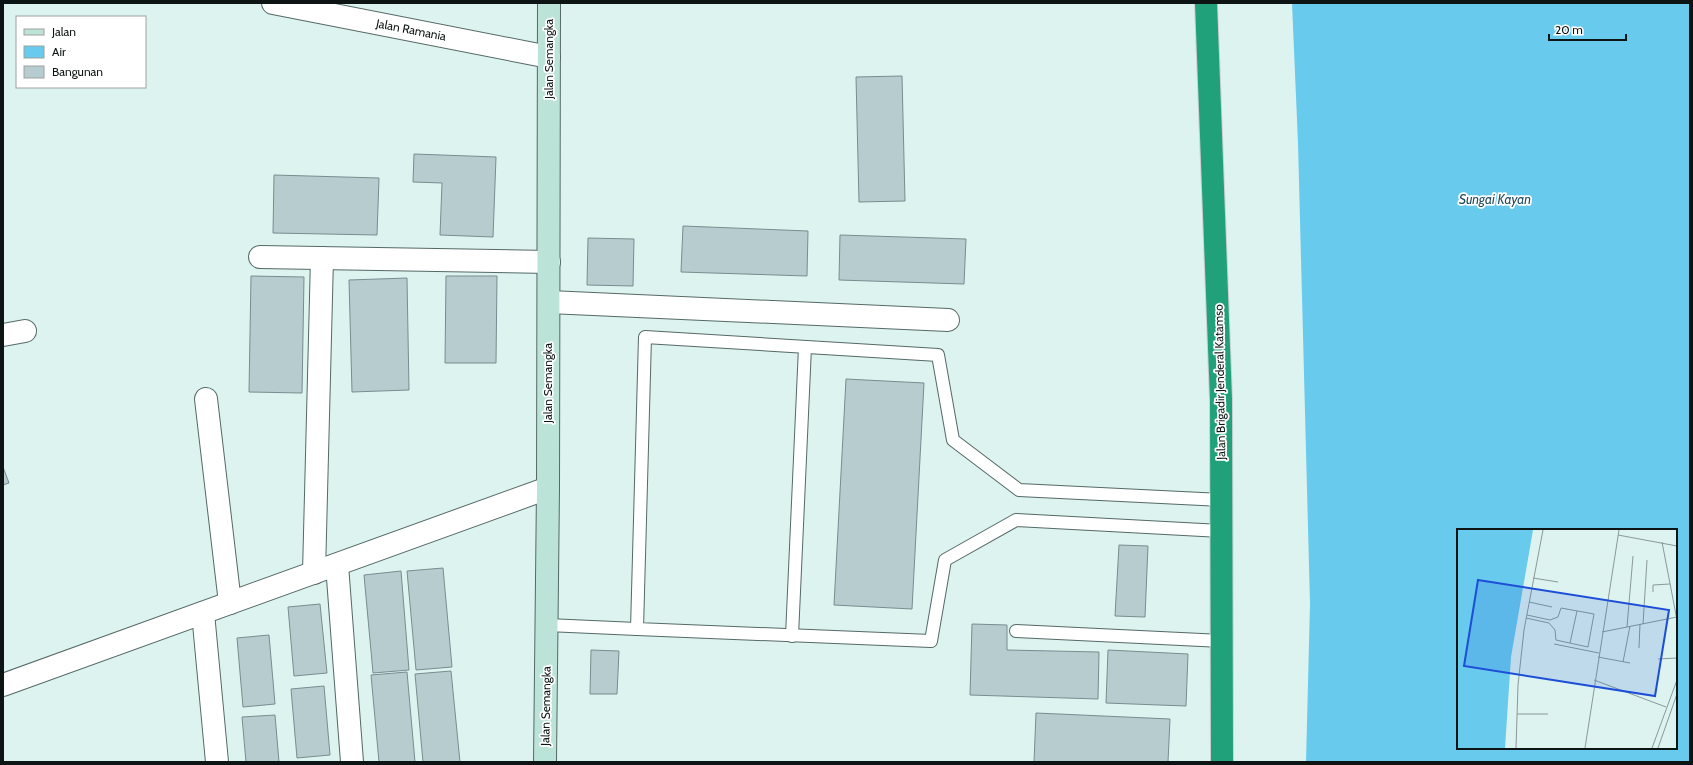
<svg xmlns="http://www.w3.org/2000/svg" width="1693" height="765" font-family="Cabin,sans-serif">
<rect width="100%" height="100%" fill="#dcf3ef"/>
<path fill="#68caed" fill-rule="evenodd" d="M1292,3H1690V762H1306L1310,604L1298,143ZM1458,530H1676V748H1458Z"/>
<g fill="#b6cccf" stroke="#788d8f">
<polygon points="902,76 905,201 859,202 856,77"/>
<polygon points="414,154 496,157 493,237 440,235 442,183 413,182"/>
<polygon points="274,175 379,178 377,235 273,233"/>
<polygon points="683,226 808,231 807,276 681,272"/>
<polygon points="840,235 966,239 964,284 839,280"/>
<polygon points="588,238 634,239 633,286 587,285"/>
<polygon points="251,276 304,277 302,393 249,392"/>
<polygon points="446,276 497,276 496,363 445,363"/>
<polygon points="407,278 409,390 352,392 349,280"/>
<polygon points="846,379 924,383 912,609 834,605"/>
<polygon points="3,467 9,483 3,485"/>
<polygon points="1119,545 1148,546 1145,617 1115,616"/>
<polygon points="443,568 452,667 416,670 407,571"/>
<polygon points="401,571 409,670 373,673 364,575"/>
<polygon points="320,604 327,673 294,676 288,607"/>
<polygon points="972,624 1007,625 1007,650 1099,652 1098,699 970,695"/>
<polygon points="269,635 275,704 243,707 237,638"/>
<polygon points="591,650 619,651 617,694 590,694"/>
<polygon points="1108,650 1188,654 1186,706 1106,703"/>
<polygon points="451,671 460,762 423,762 415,674"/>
<polygon points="407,672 415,762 379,762 371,675"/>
<polygon points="324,686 330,755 297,758 291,689"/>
<polygon points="1036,713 1170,719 1168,762 1034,762"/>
<polygon points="275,715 279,762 246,762 242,717"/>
</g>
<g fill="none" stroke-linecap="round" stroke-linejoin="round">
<defs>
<g id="lane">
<polyline points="1221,531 1016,520 945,560 931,641 637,629 645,337 938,355 953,440 1019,490 1222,500"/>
<polyline points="547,625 637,629"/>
<polyline points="1016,631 1222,641"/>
<polyline points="792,636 805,347"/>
</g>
<g id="street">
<polyline points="273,3 549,57"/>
<polyline points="260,257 549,262"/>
<polyline points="549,302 948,320"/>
<polyline points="3,335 25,331"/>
<polyline points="206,399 230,603"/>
<polyline points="337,565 352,762"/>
<polyline points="314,573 322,258"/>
<polyline points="203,613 217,762"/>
<polyline points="3,685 548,488"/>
</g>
<polyline id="secondary" points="545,762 548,488 549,3"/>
<polyline id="highway" points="1206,3 1221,400 1222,762"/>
</defs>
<use href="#lane" stroke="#556966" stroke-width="14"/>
<use href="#street" stroke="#556966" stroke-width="24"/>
<use href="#secondary" stroke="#556966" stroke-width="24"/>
<use href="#highway" stroke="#cfd0d0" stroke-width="24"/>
<use href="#lane" stroke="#fff" stroke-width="12"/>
<use href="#street" stroke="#fff" stroke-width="22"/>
<use href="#secondary" stroke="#bce3d7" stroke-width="22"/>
<use href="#highway" stroke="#21a179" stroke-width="22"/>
</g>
<g text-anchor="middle" stroke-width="3.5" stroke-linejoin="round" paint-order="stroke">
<g font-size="12" fill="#0d1514" stroke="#fff">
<text transform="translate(411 30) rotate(11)" y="4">Jalan Ramania</text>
<text transform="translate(549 59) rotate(-90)" y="4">Jalan Semangka</text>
<text transform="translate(1220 382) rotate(-91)" y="4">Jalan Brigadir Jenderal Katamso</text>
<text transform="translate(548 383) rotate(-90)" y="4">Jalan Semangka</text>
<text transform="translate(546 706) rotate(-89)" y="4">Jalan Semangka</text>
</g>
<g font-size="13" font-style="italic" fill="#214b5b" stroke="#fff">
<text x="1495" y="204">Sungai Kayan</text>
</g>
</g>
<g transform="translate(1457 529)">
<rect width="220" height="220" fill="#dcf3ef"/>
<path d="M0,1H76L54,128L48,219H0Z" fill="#68caed"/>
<path fill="none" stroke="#899a97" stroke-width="1" d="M161,6L220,17M205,13L220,91M76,49L101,53M196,63V56L213,55M72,73L95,78M69,89L92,94L98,101L99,111L131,118L137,85L104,79L101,88L93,91L70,86M186,95L190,31M170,98L176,27M145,103L220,88M113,114L120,82M97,115L142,124M182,119L183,95M141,128L173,134M201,130L220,129M166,133L173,97M137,151L209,178M60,185H91M59,219L61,156L67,101L86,1M128,219L162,1M195,219L220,151M201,219L220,165"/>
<path fill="#1d4ed8" fill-opacity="0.15" stroke="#1d4ed8" stroke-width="2" d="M21,51L212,81L198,167L7,137Z"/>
<rect width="220" height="220" fill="none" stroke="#0d1514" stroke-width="2"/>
</g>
<rect width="1693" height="765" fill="none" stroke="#0d1514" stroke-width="8"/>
<rect x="16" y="16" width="130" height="72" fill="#ffffff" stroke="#9ea1a1"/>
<rect x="24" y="29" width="20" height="6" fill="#bce3d7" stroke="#9ea1a1"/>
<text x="52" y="36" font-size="12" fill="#0d1514">Jalan</text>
<rect x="24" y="46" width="20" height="12" fill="#68caed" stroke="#9ea1a1"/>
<text x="52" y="56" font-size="12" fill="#0d1514">Air</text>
<rect x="24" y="66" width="20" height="12" fill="#b6cccf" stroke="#9ea1a1"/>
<text x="52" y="76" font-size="12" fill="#0d1514">Bangunan</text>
<path d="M1549 34v6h77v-6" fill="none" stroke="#0d1514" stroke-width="2"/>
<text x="1555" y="34" font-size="12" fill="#0d1514" stroke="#ffffff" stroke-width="3" paint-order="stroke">20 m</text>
</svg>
